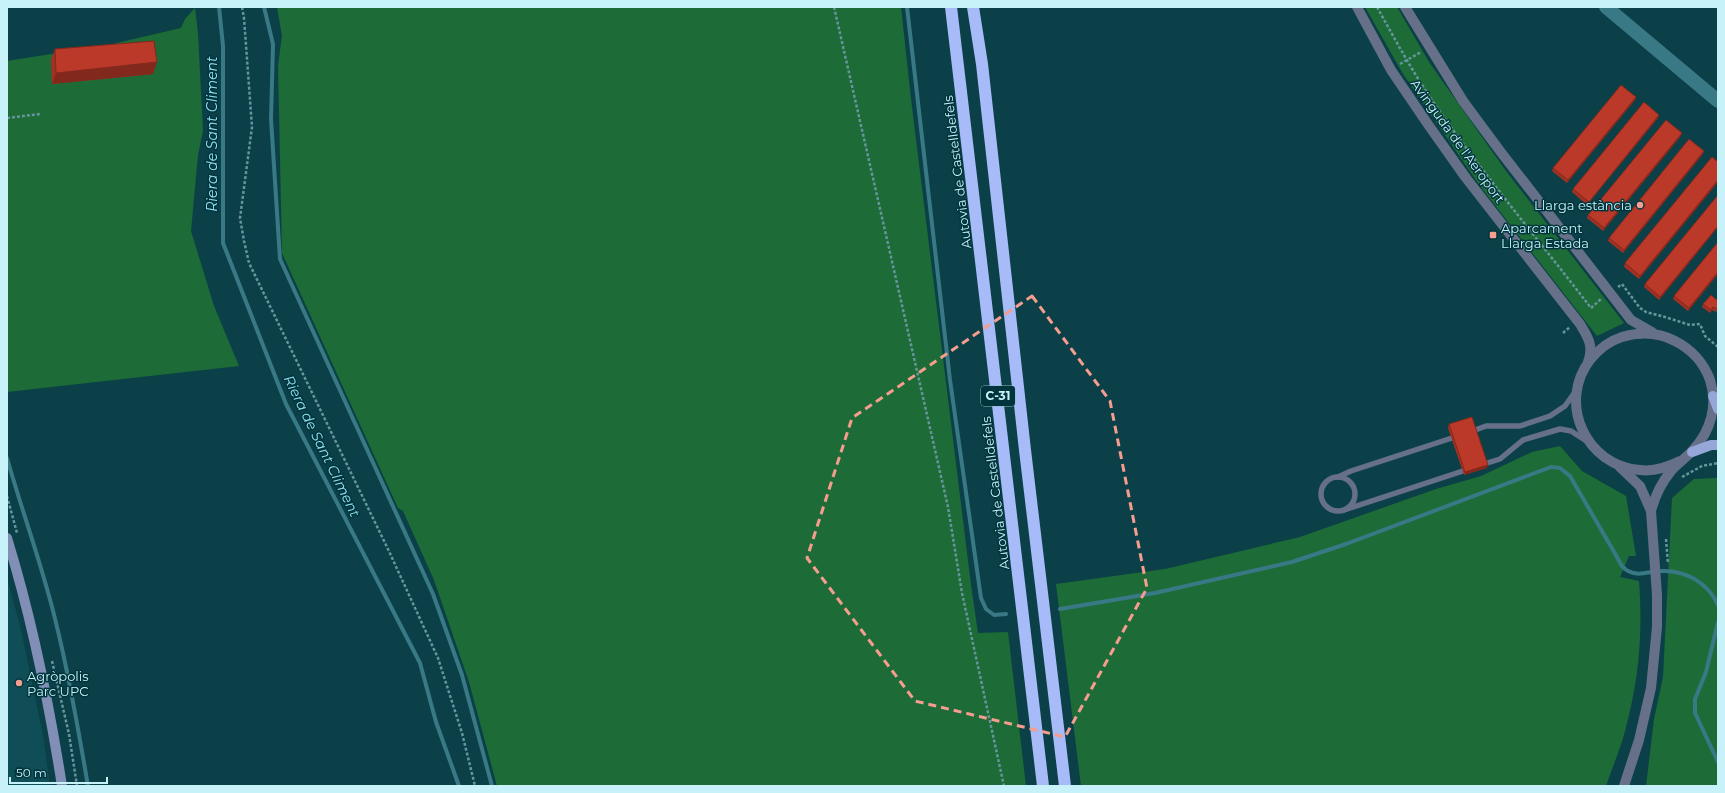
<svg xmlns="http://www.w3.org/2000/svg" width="1725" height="793" font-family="Montserrat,sans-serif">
<rect width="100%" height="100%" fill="#0b4048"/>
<polygon fill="#104e57" points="7,578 21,630 43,736 50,786 7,786"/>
<g fill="#1d6b37">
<polygon points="277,7 901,7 911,99 971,585 978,633 1008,632 1026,786 497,786 469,682 434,580 403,511 398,508 282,253 278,65 282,36"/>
<polygon points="1365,7 1397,7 1429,62 1506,171 1624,323 1597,336 1480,186 1403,74"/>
<polygon points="195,8 198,33 203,131 198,155 191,231 214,306 239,366 7,392 7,61 108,45 181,28 185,19"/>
<path d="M1560,446L1582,471L1626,496L1636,556H1629L1620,577L1639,581C1643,633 1639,680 1625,731C1620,750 1612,768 1606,786H1081L1056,584L1165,569L1300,537L1436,489L1481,476L1532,452Z"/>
<polygon points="1718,478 1718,786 1646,786 1654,719 1663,677 1672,498 1694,479"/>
</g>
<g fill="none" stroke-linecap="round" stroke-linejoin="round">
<g stroke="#397985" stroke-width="4">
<polyline points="219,7 223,46 223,243 286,404 420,663 436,722 459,786"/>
<polyline points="264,7 273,44 271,119 280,259 433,594 462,675 492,786"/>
<polyline points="907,7 950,380 981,598 986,609 994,615 1006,614"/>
<path d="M7,458C23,515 44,570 57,627C70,680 79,733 88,786"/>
<path d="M1060,609L1155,593L1292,562L1346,544L1551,467L1560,468L1570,476L1617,557C1620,563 1622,568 1628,571C1639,577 1650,571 1661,571C1686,570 1708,583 1718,605"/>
<polyline points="1718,622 1706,672 1695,699 1695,713 1718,762"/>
</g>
<polyline stroke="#397985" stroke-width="14" points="1606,7 1718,101"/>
<g stroke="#65959d" stroke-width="2.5" stroke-dasharray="3 2" stroke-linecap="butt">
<polyline points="242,7 244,18 252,127 240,218 244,241 249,263 387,547 438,658 462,733 475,786"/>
<polyline points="834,7 948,507 962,593 1004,786"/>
<path d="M1377,7C1397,43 1417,80 1441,113C1488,180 1541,243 1591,308L1601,299"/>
<polyline points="1400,64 1421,52"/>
<polyline points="7,118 40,114"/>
<polyline points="1618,287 1622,284 1640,308 1646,312 1665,317 1690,325 1700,324 1705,336 1718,347"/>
<polyline points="1563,333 1570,327"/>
<polyline points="1682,477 1702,466 1718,463"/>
<polyline points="7,496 17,533"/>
<polyline points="1666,539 1668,564"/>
<polyline points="52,661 69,734 77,786"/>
</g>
<g stroke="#677089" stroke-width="5.5">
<polyline points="1470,432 1486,426 1520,426 1550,416 1565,406 1575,392"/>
<polyline points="1481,465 1500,459 1523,440 1560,429 1571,431 1588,442"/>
<circle cx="1338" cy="494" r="17"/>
<polyline points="1338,477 1351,471 1458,436"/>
<polyline points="1344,510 1469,469"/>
</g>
<g stroke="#677089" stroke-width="10">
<path d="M1357,7L1391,70L1427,123L1466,178L1580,324C1588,337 1594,346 1588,362"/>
<polyline points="1405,7 1463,101 1500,151 1631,320 1652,332"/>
<polyline points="1620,467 1640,486 1651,511 1657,595 1657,627 1651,688 1639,740 1624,786"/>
<path d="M1651,511C1655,496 1661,483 1671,471C1678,463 1686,458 1693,450C1711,431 1718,405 1710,380C1704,363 1691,349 1675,341C1658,332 1639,332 1622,337C1609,341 1598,350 1590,360C1557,403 1586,466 1640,470C1654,472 1668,467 1680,461"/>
</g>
<path stroke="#818eb6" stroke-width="10" d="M7,538C32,619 49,703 62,786"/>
<g stroke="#95a6d8" stroke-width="10">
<polyline points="1713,396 1718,409"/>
<polyline points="1692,452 1711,445 1718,445"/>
</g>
<g stroke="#a7bbf8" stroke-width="12">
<polyline points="951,7 1043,786"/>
<polyline points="973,7 982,64 1025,450 1065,786"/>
</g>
</g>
<g fill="#a13123">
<polygon points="55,49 157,62 153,74 52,84 51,60"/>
<polygon points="1636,97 1635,100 1567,183 1552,171 1553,168"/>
<polygon points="1659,115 1658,118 1587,205 1572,192 1573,189"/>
<polygon points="1681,136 1603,231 1587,218 1588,215"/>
<polygon points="1703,154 1623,253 1608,241 1609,238"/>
<polygon points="1718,162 1718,182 1639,279 1624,267 1625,263"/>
<polygon points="1718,195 1718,227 1659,300 1644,287 1645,284"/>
<polygon points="1718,242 1718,274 1688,311 1673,299 1674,296"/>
<polygon points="1718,301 1718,310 1716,312 1712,310 1710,313 1702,307 1703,304"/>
<polygon points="1449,424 1487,468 1464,475 1448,428"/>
</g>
<g fill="#83281d">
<polygon points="157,62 153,74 52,84 56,73"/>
<polygon points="1636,97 1635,100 1567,183 1568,180"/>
<polygon points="1659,115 1658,118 1587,205 1589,202"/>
<polygon points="1682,133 1681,136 1603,231 1604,228"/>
<polygon points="1704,151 1703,154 1623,253 1624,250"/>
<polygon points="1718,180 1718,182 1639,279 1640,276"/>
<polygon points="1718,226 1718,227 1659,300 1660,297"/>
<polygon points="1718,272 1718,274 1688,311 1689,308"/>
<polygon points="1488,465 1487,468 1464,475 1465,472"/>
</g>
<g fill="#bb3929" stroke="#83281d">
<polygon points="154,41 157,62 56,73 55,49"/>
<polygon points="1621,85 1636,97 1568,180 1553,168"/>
<polygon points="1644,102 1659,115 1589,202 1573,189"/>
<polygon points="1666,120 1682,133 1604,228 1588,215"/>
<polygon points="1689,139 1704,151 1624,250 1609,238"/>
<polygon points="1712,157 1718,162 1718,180 1640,276 1625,263"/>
<polygon points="1718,195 1718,226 1660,297 1645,284"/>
<polygon points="1718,242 1718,272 1689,308 1674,296"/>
<polygon points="1711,295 1718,301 1718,308 1717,309 1713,307 1711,310 1703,304"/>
<polygon points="1472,417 1488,465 1465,472 1449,424"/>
</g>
<path fill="none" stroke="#f59d8e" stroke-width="3" stroke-dasharray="8 5" stroke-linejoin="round" d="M1032,296L1110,401L1147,588L1065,737L915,701L807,558L852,418Z"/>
<g fill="#f59d8e" stroke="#00353d" stroke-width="1.5">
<circle cx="1640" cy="205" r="4"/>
<rect x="1489" y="231" width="8" height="8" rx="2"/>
<circle cx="19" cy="683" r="4"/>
</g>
<g text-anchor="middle" stroke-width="3" stroke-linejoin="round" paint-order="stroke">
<rect fill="#00353d" stroke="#8cb9c1" stroke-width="1" x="981" y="386" width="34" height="20" rx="3"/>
<g font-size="12" font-weight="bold" fill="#c8f2fa">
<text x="998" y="400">C-31</text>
</g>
<g font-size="13" fill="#c8f2fa" stroke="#00353d">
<text transform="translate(1458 141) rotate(54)" y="5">Avinguda de l'Aeroport</text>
<text transform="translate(957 172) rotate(-97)" y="5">Autovia de Castelldefels</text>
<text transform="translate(995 493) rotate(-97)" y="5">Autovia de Castelldefels</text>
</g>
<g font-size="13" fill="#c8f2fa" stroke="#00353d" text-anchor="start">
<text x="1632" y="210" text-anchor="end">Llarga estància</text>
<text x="1501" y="233">Aparcament<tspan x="1501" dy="15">Llarga Estada</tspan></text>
<text x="27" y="681">Agròpolis<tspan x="27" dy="15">Parc UPC</tspan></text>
</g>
<g font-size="14" font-style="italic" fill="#94e3f1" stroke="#00353d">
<text transform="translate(212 134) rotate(-90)" y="5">Riera de Sant Climent</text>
<text transform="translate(322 446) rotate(64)" y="5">Riera de Sant Climent</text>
</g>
</g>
<rect width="1725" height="793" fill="none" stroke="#c8f2fa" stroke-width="16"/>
<path d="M10 777v6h97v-6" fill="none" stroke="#c8f2fa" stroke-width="2"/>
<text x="16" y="777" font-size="12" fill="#c8f2fa" stroke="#00353d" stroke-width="3" paint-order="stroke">50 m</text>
</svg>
